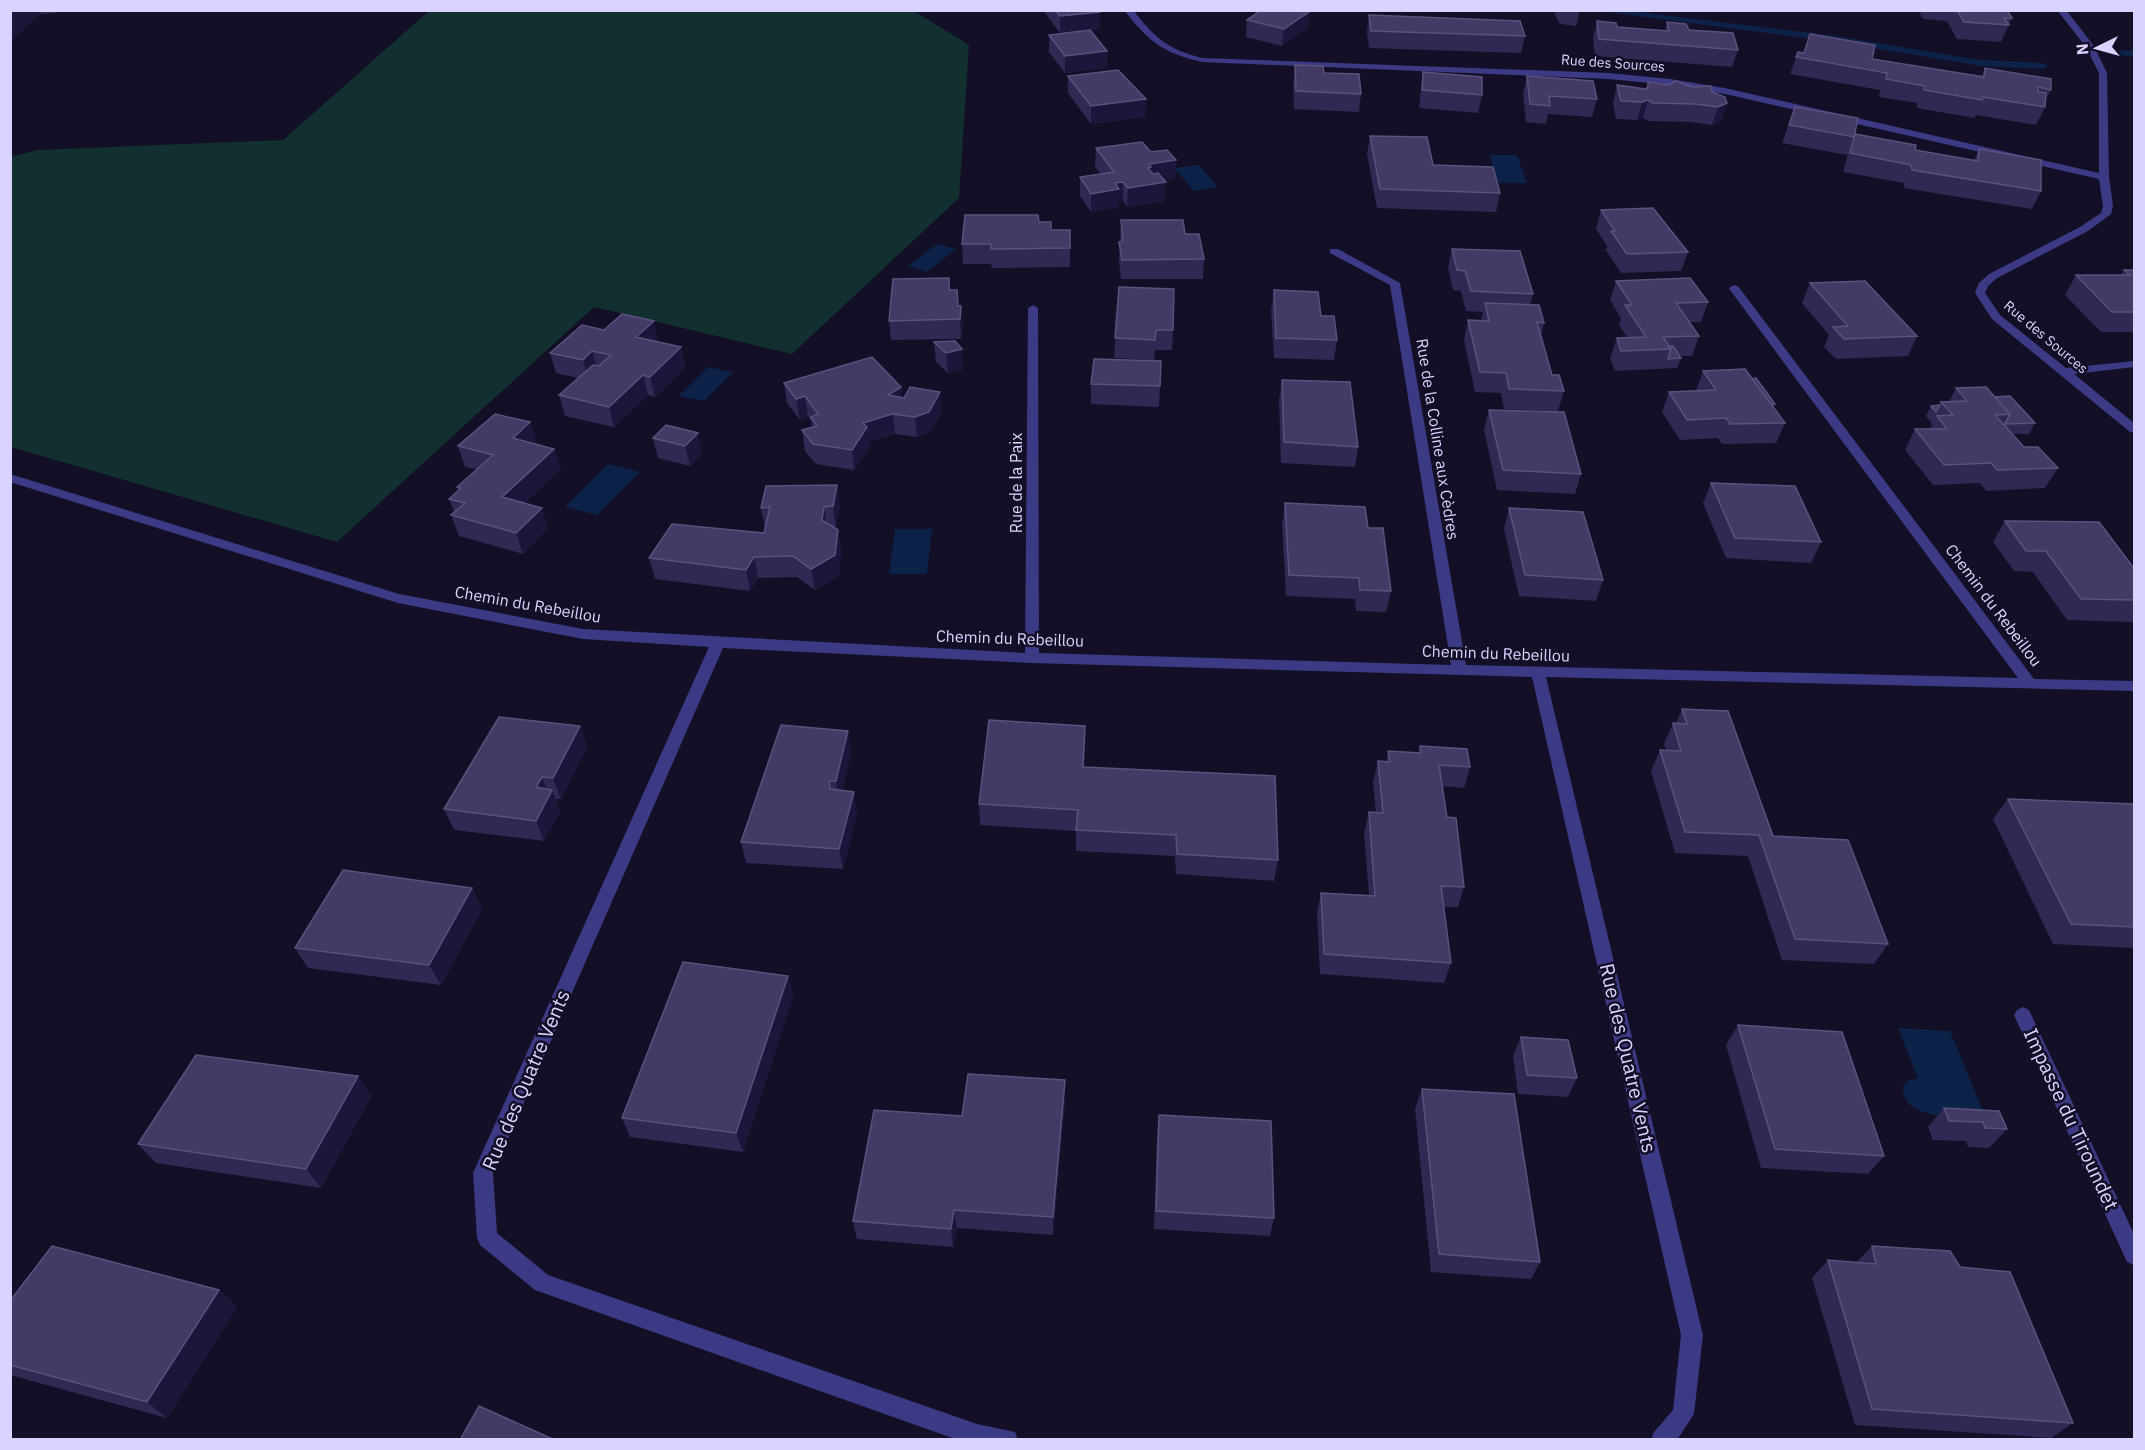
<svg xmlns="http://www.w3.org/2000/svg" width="2145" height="1450" font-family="'IBM Plex Sans',sans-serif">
<rect width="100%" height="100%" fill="#130f26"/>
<polygon fill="#12302f" points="429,11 914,11 969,45 959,198 792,354 594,307 337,542 11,447 11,157 37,150 283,140"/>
<g fill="#0c2248">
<polygon points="1490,155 1517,155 1527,183 1498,183"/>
<polygon points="1199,165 1218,187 1194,191 1174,168"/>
<polygon points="937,244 956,249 927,272 908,266"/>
<polygon points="708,367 733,372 704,401 679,396"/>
<polygon points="608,464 640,472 597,515 565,507"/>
<polygon points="895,529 932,529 927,574 889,574"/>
<path d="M1898,1028L1950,1031L1986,1118C1963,1117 1899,1122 1903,1085L1909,1080L1918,1078Z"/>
</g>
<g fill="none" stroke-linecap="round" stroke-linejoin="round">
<g fill="#0c2248" fill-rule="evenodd">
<polygon points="1592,10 1623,10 1836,36 1980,60 2043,63 2048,66 2043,69 1980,66 1836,42"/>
<polygon points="2134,50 2134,56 2117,57 2112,54 2117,51"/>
</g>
<polygon fill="#3d3a85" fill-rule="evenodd" points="2023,1007 2029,1010 2134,1234 2134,1265 2127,1262 2014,1015 2017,1010"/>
<g fill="#3d3a85" fill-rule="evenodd">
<path d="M1124,10H1133C1155,38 1167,49 1202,58L1609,73L1670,79L1725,88L2099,173V73L2086,47L2057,10H2066L2094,46L2107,73L2109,177L2113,206L2111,214L2088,231L1997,278L1988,286L1985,293L2000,315L2066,368L2134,361V367L2074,374L2134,423V432H2130L1992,319L1975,293L1979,283L1989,274L2080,227L2101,213L2103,206L2099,179L1725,94L1670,85L1609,79L1202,62C1163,53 1149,42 1124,10Z"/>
<polygon points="1330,249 1338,249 1400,283 1466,665 2018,678 1730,290 1729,288 1734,285 1738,286 2034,679 2134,681 2134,691 1546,677 1703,1335 1694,1414 1677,1440 1651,1440 1654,1432 1673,1410 1681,1335 1532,677 1032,663 723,648 493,1173 497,1233 548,1275 977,1424 1015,1432 1018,1440 958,1440 535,1290 480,1245 477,1238 473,1173 709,647 583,639 398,603 10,482 10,474 399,594 583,629 1025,653 1028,308 1033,305 1038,308 1039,653 1451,665 1390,285 1330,253"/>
</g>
</g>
<g fill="#312854">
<polygon points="10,10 58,10 55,13 40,14 13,39 10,39"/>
<polygon points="1045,10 1099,10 1100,12 1100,29 1060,33 1045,13"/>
<polygon points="1556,10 1580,10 1576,26 1560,24 1555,15"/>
<polygon points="1918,10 2007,10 2012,18 2001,42 1957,39 1947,21 1923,19"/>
<polygon points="1310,11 1308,28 1282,46 1246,37 1247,20"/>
<polygon points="1369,15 1525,36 1521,53 1369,48 1367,32"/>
<polygon points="1597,21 1617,27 1665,31 1667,22 1738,50 1732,67 1595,56 1593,38"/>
<polygon points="1049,35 1107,51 1107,68 1065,73 1049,52"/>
<polygon points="1798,52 1872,59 1982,76 1985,68 2051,90 2045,101 2045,107 2036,125 1976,115 1974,118 1917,108 1917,103 1879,97 1880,90 1790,74"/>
<polygon points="1295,65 1324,73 1361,94 1359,112 1294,109 1293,83"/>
<polygon points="1423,72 1482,95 1478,113 1419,108"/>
<polygon points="1068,76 1146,99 1146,117 1091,124 1068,93"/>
<polygon points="1527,76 1597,99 1592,117 1548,114 1546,124 1526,122 1523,94"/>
<polygon points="1648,82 1692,87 1712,92 1727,103 1721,121 1712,125 1690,122 1648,121 1643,118 1637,120 1616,119 1613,103 1617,85 1646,89"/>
<polygon points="1795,107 1854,136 1915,150 1974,160 1979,149 2041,191 2032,209 1904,188 1904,183 1843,172 1848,153 1847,155 1782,143"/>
<polygon points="1370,136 1433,165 1500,193 1496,212 1377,208 1367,154"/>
<polygon points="1096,148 1151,152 1176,160 1175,179 1164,180 1165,201 1127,207 1123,201 1119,201 1118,208 1091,212 1080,196 1080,177 1101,174 1095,167"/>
<polygon points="1601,210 1688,252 1681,271 1621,273 1606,250 1607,246 1596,229"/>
<polygon points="1121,220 1185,234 1204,259 1203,279 1121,279 1119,261"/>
<polygon points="1039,222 1051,230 1070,230 1070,267 992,268 991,264 963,264 962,244"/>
<polygon points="1452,249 1533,294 1530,305 1544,323 1541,335 1552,375 1564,391 1558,411 1504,409 1501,393 1475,392 1464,340 1468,320 1481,320 1483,312 1466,311 1461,291 1453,290 1448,268"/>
<polygon points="2124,270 2134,270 2134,332 2101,332 2065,295 2076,275 2121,275"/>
<polygon points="949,278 950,290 957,290 958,306 961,306 963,325 961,339 891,340 889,321"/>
<polygon points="1616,281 1708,302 1701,322 1690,322 1699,336 1692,356 1680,356 1681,358 1677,368 1615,371 1610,358 1617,338 1627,337 1619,325 1621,318 1610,300"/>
<polygon points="1810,283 1917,336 1908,356 1836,359 1824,347 1829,335 1802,303"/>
<polygon points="1119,287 1173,330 1172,350 1155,350 1154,360 1114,358"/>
<polygon points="1274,290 1321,316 1337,340 1334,360 1274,358 1271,310"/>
<polygon points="658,341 657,342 686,367 655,397 648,395 614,427 565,416 559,395 578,378 556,373 550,353"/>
<polygon points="955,341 963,369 948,373 936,362 934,342"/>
<polygon points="1161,361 1159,407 1091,404 1091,384"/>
<polygon points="1703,371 1752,379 1775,404 1774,408 1785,423 1776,443 1722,444 1718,438 1680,440 1662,412 1669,392 1696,391"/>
<polygon points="1282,380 1358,447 1355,467 1281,463 1279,400"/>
<polygon points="784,383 901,387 902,398 942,413 930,432 917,437 895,434 869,442 870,447 854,470 816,464 805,451 802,430 812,427 811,421 808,417 800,420 787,403"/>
<polygon points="1956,388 1995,397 2035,423 2029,434 2012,434 2024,447 2058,468 2045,488 1986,491 1980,483 1933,485 1905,450 1915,429 1930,429 1932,424 1926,416 1931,406 1940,405 1941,402 1949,402"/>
<polygon points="1489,410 1581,474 1575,494 1497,490 1484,430"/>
<polygon points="530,422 537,443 535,444 554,449 561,469 525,503 548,528 523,554 459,536 451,515 454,512 449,499 458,491 457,487 477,469 465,467 458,446"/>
<polygon points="666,425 702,454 690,466 658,458 653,438"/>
<polygon points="1711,483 1821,542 1811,563 1726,558 1703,503"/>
<polygon points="1285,503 1368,528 1391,591 1386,612 1356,611 1355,599 1286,596 1282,524"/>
<polygon points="840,505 836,527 833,527 838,530 841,551 839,576 815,590 797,577 758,578 750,591 655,579 649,558 764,533 765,528 761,508"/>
<polygon points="1509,508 1603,580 1596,601 1519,596 1504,529"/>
<polygon points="2005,521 2134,567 2134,622 2067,620 2033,572 2014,571 1993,542"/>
<polygon points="1682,709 1773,836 1888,944 1874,964 1782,960 1748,856 1675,853 1651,771 1660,750 1666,751 1664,744 1673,723 1676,723"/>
<polygon points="580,726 587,747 561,799 556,799 560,811 544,841 454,830 444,809"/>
<polygon points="1085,726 1084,767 1278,860 1274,881 1176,874 1175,856 1076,851 1076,831 980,825 979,804"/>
<polygon points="1420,746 1470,767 1464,788 1442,786 1447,817 1464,887 1458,907 1443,907 1451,963 1444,983 1320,974 1317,913 1321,893 1369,895 1364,833 1369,812 1376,813 1373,782 1378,761 1386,762 1388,751 1418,753"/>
<polygon points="851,752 842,791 857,813 843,869 746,863 741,842"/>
<polygon points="2008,799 2134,804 2134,948 2053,944 1993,819"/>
<polygon points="472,888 482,909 441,985 308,968 295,948"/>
<polygon points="788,976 793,996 743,1152 630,1137 622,1118"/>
<polygon points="1738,1025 1884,1156 1868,1174 1761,1168 1726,1045"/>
<polygon points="1521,1037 1577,1078 1568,1097 1518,1094 1513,1056"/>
<polygon points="1065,1080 1065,1100 1053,1235 957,1228 953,1247 857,1239 853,1221 962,1116"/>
<polygon points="1422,1089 1540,1262 1531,1279 1431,1272 1415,1109"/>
<polygon points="372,1095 321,1188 156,1163 138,1144"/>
<polygon points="1944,1108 2007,1129 1989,1148 1968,1147 1966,1141 1933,1140 1928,1127"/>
<polygon points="1159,1115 1274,1218 1270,1236 1154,1229 1157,1134"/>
<polygon points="1872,1246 1960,1267 2073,1423 2051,1438 1855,1425 1812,1278 1828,1260 1856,1263"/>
<polygon points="219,1290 237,1307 167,1418 10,1375 10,1301"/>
</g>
<g fill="#1d163a">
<polygon points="10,10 38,10 40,14 13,39 10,34"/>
<polygon points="1310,11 1308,28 1282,46 1284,29"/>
<polygon points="1100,12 1100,29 1060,33 1060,16"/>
<polygon points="1107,51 1107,68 1065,73 1065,56"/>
<polygon points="1146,99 1146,117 1091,124 1091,106"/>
<polygon points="1648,100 1643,118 1637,120 1642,102"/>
<polygon points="1727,103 1721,121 1712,125 1718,107"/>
<polygon points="1176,160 1175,179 1151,182 1166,182 1165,201 1127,207 1128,188 1149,164"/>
<polygon points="1123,182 1123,201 1119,201 1118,208 1091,212 1091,194 1115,183"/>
<polygon points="961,306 963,325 961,339 960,319"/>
<polygon points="654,321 658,341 641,357 636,337"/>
<polygon points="681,347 686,367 655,397 650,377"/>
<polygon points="962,349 963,369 948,373 946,353"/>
<polygon points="592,351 598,371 588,380 583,360"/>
<polygon points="643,375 648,395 614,427 609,407"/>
<polygon points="901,387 903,408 893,414 895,434 869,442 870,447 854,470 852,450 863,423 888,395"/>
<polygon points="940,392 942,413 930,432 917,437 915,417"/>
<polygon points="805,396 808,417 800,420 796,399"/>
<polygon points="530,422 537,443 519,459 513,438"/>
<polygon points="698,433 702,454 690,466 685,446"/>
<polygon points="554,449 561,469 509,518 502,497"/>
<polygon points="837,485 840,505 836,527 833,506"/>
<polygon points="824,507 827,527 822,520"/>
<polygon points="542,508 548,528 523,554 516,533"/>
<polygon points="838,530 841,551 839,576 815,590 811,569"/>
<polygon points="754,557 758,578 750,591 746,570"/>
<polygon points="580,726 587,747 561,799 553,778"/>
<polygon points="1085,726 1085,747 1082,788 1083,767"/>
<polygon points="848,731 851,752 839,802 836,781"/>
<polygon points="542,777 549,795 552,790 560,811 544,841 536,821 536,787"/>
<polygon points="854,792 857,813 843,869 839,849"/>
<polygon points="472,888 482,909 441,985 429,965"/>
<polygon points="788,976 793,996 743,1152 736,1133"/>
<polygon points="358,1076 372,1095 321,1188 306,1169"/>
<polygon points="1065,1080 1065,1100 1053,1235 1053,1217"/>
<polygon points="954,1210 957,1228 953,1247 951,1229"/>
<polygon points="219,1290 237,1307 167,1418 147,1402"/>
</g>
<g fill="#433a66" stroke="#5a527e" stroke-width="1.5">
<polygon points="1055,10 1099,10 1100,12 1060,16"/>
<polygon points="1261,10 1306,10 1310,11 1284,29 1247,20"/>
<polygon points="1957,10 2007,10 2012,18 2004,18 2009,25 1964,22"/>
<polygon points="1369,15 1520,21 1525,36 1371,31"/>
<polygon points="1597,21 1616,23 1617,27 1669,31 1667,22 1686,24 1689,30 1733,33 1738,50 1599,39"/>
<polygon points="1090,30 1107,51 1065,56 1049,35"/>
<polygon points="1810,34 1875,45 1872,59 1984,77 1985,68 2051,79 2051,90 2038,87 2038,92 2046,93 2045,107 1983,97 1982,100 1924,90 1925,86 1886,79 1887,73 1796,57 1798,52 1804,53"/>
<polygon points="1295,65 1323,66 1324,73 1359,74 1361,94 1296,91"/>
<polygon points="1118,70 1146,99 1091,106 1068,76"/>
<polygon points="1423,72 1482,77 1482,95 1422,90"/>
<polygon points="1527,76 1593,81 1597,99 1549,96 1550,106 1530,104"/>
<polygon points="1676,81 1692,87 1711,86 1712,92 1725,97 1727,103 1718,107 1695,104 1653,103 1648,100 1642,102 1621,101 1617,85 1645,89 1648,87 1648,82 1668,85"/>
<polygon points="1795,107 1858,118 1854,137 1789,125"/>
<polygon points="1855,134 1916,145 1915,150 1978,161 1979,149 2041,160 2041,191 1912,170 1911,165 1850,153"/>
<polygon points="1370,136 1427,137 1433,165 1493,167 1500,193 1380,189"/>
<polygon points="1142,142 1151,152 1167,150 1176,160 1149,164 1151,167 1148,168 1153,174 1158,173 1166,182 1128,188 1123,182 1115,183 1119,189 1091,194 1080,177 1114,172 1096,148"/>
<polygon points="1653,208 1688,252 1627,254 1611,231 1615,231 1601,210"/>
<polygon points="965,215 1038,215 1039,222 1051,222 1051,230 1070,230 1070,248 991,249 991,244 962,244"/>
<polygon points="1121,220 1183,220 1185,234 1199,234 1204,259 1122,260 1119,242 1123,241"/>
<polygon points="1452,249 1520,251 1533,294 1471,291 1465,271 1457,270"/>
<polygon points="2124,270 2134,270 2134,312 2112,312 2076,275 2130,275"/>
<polygon points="949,278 949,290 957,290 958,306 961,306 960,319 889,321 893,279"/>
<polygon points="1690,278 1708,302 1676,303 1699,336 1663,337 1671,349 1621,351 1617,338 1646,337 1625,305 1632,305 1616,281"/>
<polygon points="1865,281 1917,336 1844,339 1833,327 1848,326 1810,283"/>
<polygon points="1119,287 1174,289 1173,330 1156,330 1155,340 1115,338"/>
<polygon points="1274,290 1318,292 1321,316 1334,316 1337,340 1276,338"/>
<polygon points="1485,303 1539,305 1544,323 1537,322 1552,375 1559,375 1564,391 1509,389 1506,373 1480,372 1468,320 1489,321"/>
<polygon points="622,314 654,321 636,337 681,347 650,377 643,375 609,407 559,395 593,365 599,366 611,355 592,351 583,360 550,353 582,325 604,330"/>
<polygon points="955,341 962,349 946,353 934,342"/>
<polygon points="1669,346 1673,346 1681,358 1668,359 1671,349"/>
<polygon points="872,357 901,387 888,395 904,398 910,387 940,392 929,412 915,417 892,414 863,423 867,427 852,450 813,444 802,430 817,426 811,417 818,414 805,396 796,399 784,383"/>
<polygon points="1094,359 1161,361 1160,386 1091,384"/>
<polygon points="1745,369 1785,423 1730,424 1726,418 1687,420 1669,392 1716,390 1703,371"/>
<polygon points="1756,378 1775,404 1771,404 1752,379"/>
<polygon points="1282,380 1350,382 1358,447 1284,442"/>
<polygon points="1986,387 2010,414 1995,415 2024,447 2038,447 2058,468 1997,470 1991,463 1944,465 1915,429 1947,429 1937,416 1953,415 1941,402 1967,401 1956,388"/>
<polygon points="2010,396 2035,423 2005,424 2010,414 1995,397"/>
<polygon points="1940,405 1936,412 1931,406"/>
<polygon points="1489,410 1564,412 1581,474 1503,470"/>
<polygon points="495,414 530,422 513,438 554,449 502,497 542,508 516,533 451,515 465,503 449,499 461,488 457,487 493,455 458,446"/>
<polygon points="666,425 698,433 685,446 653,438"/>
<polygon points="1711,483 1795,486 1821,542 1735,538"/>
<polygon points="837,485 833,506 824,507 822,520 838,530 835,555 811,569 793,556 754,557 746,570 649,558 672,524 764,533 770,507 761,508 766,486"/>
<polygon points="1285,503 1365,507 1368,528 1383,528 1391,591 1360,590 1359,578 1289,575"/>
<polygon points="1509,508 1583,512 1603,580 1525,575"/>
<polygon points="2005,521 2099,522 2133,567 2134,567 2134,600 2081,599 2046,551 2026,551"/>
<polygon points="1682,709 1728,711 1773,836 1848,840 1888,944 1795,939 1759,835 1685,832 1660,750 1681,751 1673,723 1687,724"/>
<polygon points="499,717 580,726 553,778 542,777 536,787 552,790 536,821 444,809"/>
<polygon points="989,720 1085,726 1083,767 1275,776 1278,860 1177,854 1176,835 1076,830 1078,810 979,804"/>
<polygon points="781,725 848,731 836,781 829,781 830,789 854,792 839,849 741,842"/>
<polygon points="1420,746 1467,749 1470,767 1439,765 1447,817 1456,818 1464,887 1441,886 1451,963 1324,954 1321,893 1375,896 1369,812 1383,813 1378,761 1390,762 1388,751 1421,753"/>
<polygon points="2008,799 2134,804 2134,927 2071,924"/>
<polygon points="343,870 472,888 429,965 295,948"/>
<polygon points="683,962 788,976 736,1133 622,1118"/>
<polygon points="1738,1025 1842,1032 1884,1156 1775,1149"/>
<polygon points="1521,1037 1568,1040 1577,1078 1527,1075"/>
<polygon points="196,1055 358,1076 306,1169 138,1144"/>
<polygon points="968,1074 1065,1080 1053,1217 954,1210 951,1229 853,1221 874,1110 962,1116"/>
<polygon points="1422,1089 1514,1094 1540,1262 1439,1254"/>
<polygon points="1944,1108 1999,1111 2007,1129 1985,1128 1983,1122 1949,1121"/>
<polygon points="1159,1115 1271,1121 1274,1218 1156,1211"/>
<polygon points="52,1246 219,1290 147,1402 10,1365 10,1301"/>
<polygon points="1872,1246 1950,1251 1960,1267 2010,1272 2073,1423 1872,1409 1828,1260 1876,1264"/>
<polygon points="479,1406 555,1440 460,1440"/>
</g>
<g text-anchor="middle" stroke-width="5" stroke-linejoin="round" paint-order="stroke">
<g font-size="14" fill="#d9d4ff" stroke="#130f26">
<text transform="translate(1613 63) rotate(4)" y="5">Rue des Sources</text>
<text transform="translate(2046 337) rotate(40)" y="5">Rue des Sources</text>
</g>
<g font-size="16" fill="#d9d4ff" stroke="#130f26">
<text transform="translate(1438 439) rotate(81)" y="6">Rue de la Colline aux Cèdres</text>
<text transform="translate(1016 483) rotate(-90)" y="6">Rue de la Paix</text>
<text transform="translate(528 604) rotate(10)" y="6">Chemin du Rebeillou</text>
<text transform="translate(1994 605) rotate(53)" y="6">Chemin du Rebeillou</text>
<text transform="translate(1010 638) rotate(2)" y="6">Chemin du Rebeillou</text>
<text transform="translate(1496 653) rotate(2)" y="6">Chemin du Rebeillou</text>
</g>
<g font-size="20" fill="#d9d4ff" stroke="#130f26">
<text transform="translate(1628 1058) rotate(77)" y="7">Rue des Quatre Vents</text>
<text transform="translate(526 1080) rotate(-67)" y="7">Rue des Quatre Vents</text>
<text transform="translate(2071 1119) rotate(65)" y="7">Impasse du Tiroundet</text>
</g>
</g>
<rect width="2145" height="1450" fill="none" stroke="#d9d4ff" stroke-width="24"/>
<g transform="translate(2097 48) rotate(265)" stroke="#130f26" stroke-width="4.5" paint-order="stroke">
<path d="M0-4.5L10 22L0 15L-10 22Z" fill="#d9d4ff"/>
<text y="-9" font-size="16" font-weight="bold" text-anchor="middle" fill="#d9d4ff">N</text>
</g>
</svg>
